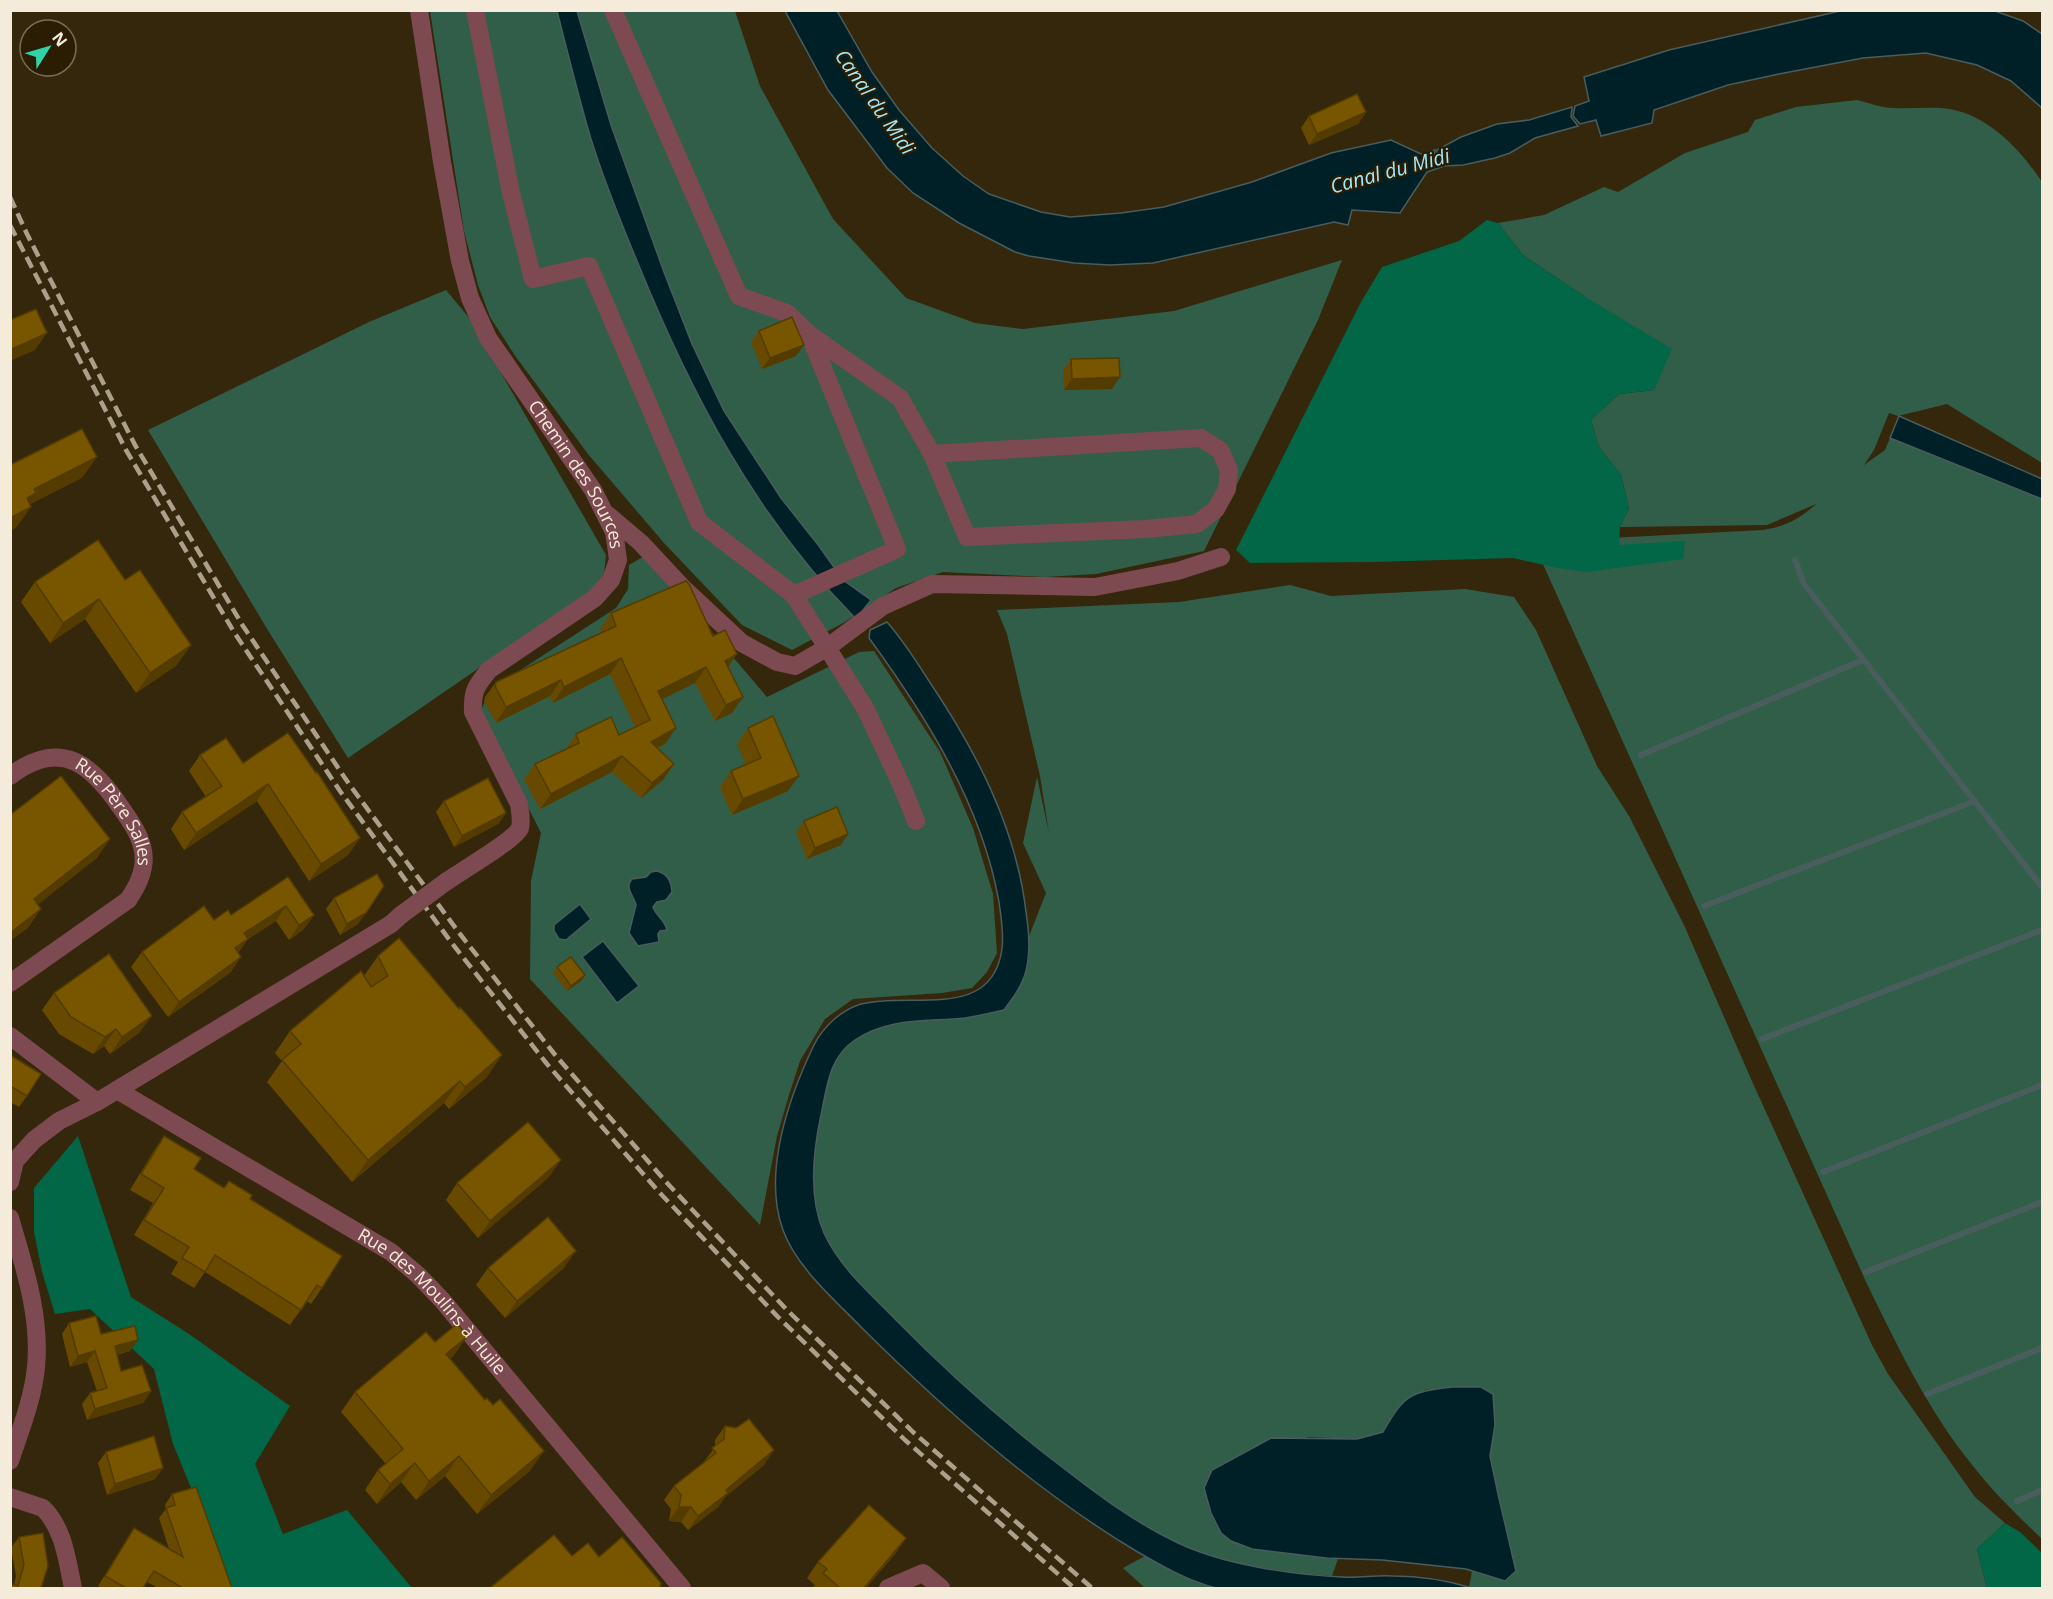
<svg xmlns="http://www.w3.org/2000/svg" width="2053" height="1599" font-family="'Open Sans',sans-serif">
<rect width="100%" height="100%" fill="#35270c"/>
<g fill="#315e49">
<polygon points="430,11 735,11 760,86 833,219 906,298 975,323 1023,329 1174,311 1342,260 1318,320 1204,551 1096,574 1045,577 943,572 896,588 845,622 792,650 742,625 664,543 588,454 516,357 490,317 478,285 464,231"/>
<path d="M1857,100C1869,103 1882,108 1894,108C1912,109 1931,106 1950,109C1989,116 2021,150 2042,182V463L1947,404L1898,416L1889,413L1874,450L1864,465L1885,450L1890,438L2042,499V1539C2018,1516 1994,1493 1973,1466C1928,1411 1898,1347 1867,1284L1533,542L1763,530C1786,526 1798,520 1816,504L1767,525L1620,527L1629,508L1621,475L1599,447L1591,420L1619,394L1654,390L1584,296L1523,255L1498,223L1544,215L1604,187L1618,192L1685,153L1748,132L1755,120L1796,107Z"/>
<polygon points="446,290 470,319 606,555 604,574 591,591 348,758 269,632 148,430 369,322"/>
<polygon points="646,555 767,697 859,652 874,651 940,752 973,828 993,894 997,953 987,972 972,988 942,993 853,999 825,1019 800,1061 789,1095 777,1136 760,1225 530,979 531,881 541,833 480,712 491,689 616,608 628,589 629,565"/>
<path d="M1290,585L1331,596L1465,589L1514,597L1536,630L1597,766L1629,816L1684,925L1751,1079L1872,1345L1888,1374L1975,1497L2005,1523L1977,1549L1987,1588L1469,1587L1472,1571L1505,1581L1516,1571L1498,1494L1490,1456L1495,1425L1493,1394L1481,1387H1452L1425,1390L1393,1414L1383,1432L1357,1439L1308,1437L1204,1488L1211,1513L1221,1533L1252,1549L1338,1559L1332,1576C1280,1572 1225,1564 1178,1543C1135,1524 1099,1496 1062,1467C1004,1423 950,1374 898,1322C871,1294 840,1268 824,1232C808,1195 813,1149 822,1111C826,1091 828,1064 843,1049C863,1029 888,1027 913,1020C949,1010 988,992 1023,979L1028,960L1029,936L1046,893L1023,843L1037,777L1049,833L1040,776L1007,634L997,610L1179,602Z"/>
<polygon points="1145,1556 1182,1575 1218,1588 1145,1588 1123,1568"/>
</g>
<g fill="#016746">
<polygon points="1487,220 1498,223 1523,255 1584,296 1672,349 1654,390 1619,394 1591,420 1599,447 1621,475 1629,508 1620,527 1619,545 1685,541 1683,559 1587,572 1558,568 1513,558 1373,562 1250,563 1236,550 1361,302 1382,267 1459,241"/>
<polygon points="78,1136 131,1297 192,1336 290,1406 255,1464 283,1534 347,1510 412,1588 232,1588 173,1444 154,1369 90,1309 55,1314 42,1272 34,1232 34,1188"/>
<polygon points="2005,1523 2020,1532 2042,1553 2042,1588 1987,1588 1977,1549"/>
</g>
<g fill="#002027" stroke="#495d5d" stroke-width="1.5">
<path d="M557,11H577L611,125L664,272L692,344L724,411L781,498L819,546L843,580L871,600L856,619C755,516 691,394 637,261C619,218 601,174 588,129C577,90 567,50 557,11Z"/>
<polygon points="785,11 837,11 872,72 899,110 932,148 963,176 989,194 1041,212 1070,217 1121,213 1164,207 1252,182 1331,153 1391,140 1421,154 1435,150 1434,160 1442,167 1427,172 1400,213 1352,210 1348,225 1334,222 1153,263 1110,265 1074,263 1029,256 1015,252 959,223 913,193 887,168 828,90"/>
<polygon points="1840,11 1995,11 2023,21 2042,34 2042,108 2011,81 1977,65 1926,53 1863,58 1779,74 1728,85 1654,110 1652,123 1601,136 1596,120 1580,124 1573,116 1575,106 1589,101 1584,77 1669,50"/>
<polygon points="1572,107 1571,117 1578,126 1535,138 1510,153 1495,158 1463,165 1444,166 1436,160 1437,150 1461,137 1497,124 1529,120"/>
<polygon points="1899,416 2042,479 2042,499 1890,438"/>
<path d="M887,622C902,639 915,659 927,678C975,749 1016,826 1026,912C1029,931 1031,951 1026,971C1022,986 1013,998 1004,1010C991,1013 978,1016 965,1018C927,1022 889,1017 855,1040C829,1057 827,1087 821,1115C813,1152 808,1197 824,1233C840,1268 870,1293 896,1320C948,1373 1003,1422 1062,1467C1098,1495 1134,1522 1176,1542C1221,1564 1292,1575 1342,1577C1359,1578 1376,1575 1393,1576C1420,1576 1446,1580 1472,1588C1413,1589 1354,1588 1295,1588C1274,1588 1235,1592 1216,1588C1188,1581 1160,1565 1136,1551C1036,1491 946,1411 863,1329C836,1301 796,1267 783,1230C762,1173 789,1097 814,1045C823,1027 841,1010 861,1004C910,991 992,1022 1002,949C1004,933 1001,917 999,902C982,805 926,716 869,638L870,630Z"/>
<path d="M657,871C668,874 671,881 672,892L666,900L657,902L653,907C656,916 665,920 667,930L660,931L658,934L659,942L638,946L629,933L636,905C634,895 624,889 632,879L646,877L651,872Z"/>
<polygon points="580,904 591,919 566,940 559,939 554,931 554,925"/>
<polygon points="603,941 639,986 617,1003 582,957"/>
<path d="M1452,1387H1481L1493,1394L1495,1425L1490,1456L1498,1494L1516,1571L1505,1581L1466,1569L1382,1560L1326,1558L1252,1549L1231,1541L1221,1533L1211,1513L1204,1488L1212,1470L1271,1438L1357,1439L1383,1432C1404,1395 1409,1392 1452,1387Z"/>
</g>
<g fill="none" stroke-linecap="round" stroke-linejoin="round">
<g stroke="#495d5d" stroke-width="6">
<polyline points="1795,560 1804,584 2042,887"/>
<polyline points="1641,755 1863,660"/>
<polyline points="1704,906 1975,801"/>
<polyline points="1762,1039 2042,930"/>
<polyline points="1823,1172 2042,1085"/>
<polyline points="1866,1272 2042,1202"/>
<polyline points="1927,1394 2042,1348"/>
<polyline points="2017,1501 2042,1490"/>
</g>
<g stroke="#7e4a52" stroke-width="18">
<path id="s1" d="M419,10L442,162L460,261L470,298L488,338L593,490L614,532L616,545L618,560L611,580L595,598L489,670C476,686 472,691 473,712L519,804C520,812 522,820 520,828C515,840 460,872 447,881"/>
<polyline points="475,10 511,193 533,279 589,266 699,522 794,595"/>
<polyline points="613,10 739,296 787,313 809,334 900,398 932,454 967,537 1146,529 1197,524 1216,509 1227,489 1229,470 1220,450 1201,438 932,454"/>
<polyline points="809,334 897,549 794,595 865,708 901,784 916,821"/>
<polyline points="608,515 641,543 681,586 742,643 777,662 795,666 828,647 883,606 932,584 1095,587 1178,571 1221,557"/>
<path id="s2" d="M10,776C62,737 92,765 122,809C134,826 147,845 143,867C141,880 135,890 128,900L10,983"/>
<polyline points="10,1036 97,1102"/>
<path id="s3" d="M117,1090L391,1252L418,1275L442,1300L682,1588"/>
<polyline points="10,1182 15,1161 34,1140 59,1121 97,1102 391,924 401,915"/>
<path d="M10,1218C24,1266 41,1316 36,1367C33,1399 20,1431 10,1461"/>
<path d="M10,1497L43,1508C64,1529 67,1560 73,1588"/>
<polyline points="888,1588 923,1573 941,1588"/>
</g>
<g stroke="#aba08c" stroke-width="4.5" stroke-dasharray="12 6" stroke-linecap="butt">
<polyline points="10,197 27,234 135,445 243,626 349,784 460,934 556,1056 668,1184 786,1309 913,1432 1092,1588"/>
<polyline points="10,225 126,450 234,632 340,791 451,942 547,1064 659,1192 778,1317 905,1440 1074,1588"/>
</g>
<polyline stroke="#7e4a52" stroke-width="18" points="401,915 447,881"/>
</g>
<g fill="#674a00">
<polygon points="1366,112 1358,124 1309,145 1301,128 1309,116"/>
<polygon points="759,331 796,356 762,369 751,342"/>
<polygon points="1071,359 1112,389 1064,390 1063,370"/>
<polygon points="125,580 177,665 136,693 85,619 50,643 21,602 35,582"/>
<polygon points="611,613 713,636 737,654 728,667 743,697 732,713 715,721 695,683 662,699 665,744 657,748 674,764 663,780 641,798 612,772 540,809 524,779 535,764 566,749 576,734 619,735 635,727 610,674 553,703 550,696 496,723 484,701 485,697 496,682 601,632 600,629"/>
<polygon points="748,728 788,791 732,815 720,787 731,771 746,765 737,744"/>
<polygon points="200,755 243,763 360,838 348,855 309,881 257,801 184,850 171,829 182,812 206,797 189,771"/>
<polygon points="444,801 506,813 498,824 454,847 436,812"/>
<polygon points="804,821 841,845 807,859 796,832"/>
<polygon points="288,877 314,915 303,930 289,940 276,921 248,939 238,953 231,972 168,1017 131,967 142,952 214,920 231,915"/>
<polygon points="334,898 358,924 340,935 326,909"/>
<polygon points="378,956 487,1077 449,1109 444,1103 352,1182 267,1082 282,1061 275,1053 290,1031 364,976"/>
<polygon points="557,967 585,975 581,981 567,991 553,973"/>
<polygon points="54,993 140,1032 110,1054 104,1046 93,1054 59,1034 42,1010"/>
<polygon points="10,1055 27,1096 19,1107 10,1102"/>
<polygon points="164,1136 194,1169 224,1188 250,1199 322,1288 311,1304 307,1301 290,1325 205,1272 194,1288 171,1274 178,1262 134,1235 153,1203 130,1190 153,1152"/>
<polygon points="549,1177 478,1238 446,1200 457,1183"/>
<polygon points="488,1268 564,1268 505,1318 476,1285"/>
<polygon points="69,1323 101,1334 138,1340 130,1351 117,1355 121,1371 151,1391 143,1403 87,1420 82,1404 90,1393 97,1391 87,1362 70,1367 62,1334"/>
<polygon points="435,1342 454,1355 450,1359 530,1471 477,1514 445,1476 416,1500 401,1482 377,1504 365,1490 378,1470 386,1464 341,1412 355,1392"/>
<polygon points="725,1426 764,1465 725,1497 718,1507 688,1530 681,1522 669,1521 671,1509 664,1500 674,1486 703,1463 715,1447 715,1440"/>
<polygon points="106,1452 155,1479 107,1495 98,1463"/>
<polygon points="172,1494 232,1588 158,1588 147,1582 143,1588 102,1588 98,1586 134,1528 169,1549 159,1518 166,1509 165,1505"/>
<polygon points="19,1537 41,1588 10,1588 12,1584 14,1585 16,1576 11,1548"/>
<polygon points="906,1538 895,1554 866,1588 812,1588 815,1585 807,1578 818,1562"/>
</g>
<g fill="#543c00">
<polygon points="1366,112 1358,124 1309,145 1317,134"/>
<polygon points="47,333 35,350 10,361 10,350"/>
<polygon points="804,345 796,356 762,369 770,358"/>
<polygon points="1120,377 1112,389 1064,390 1072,379"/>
<polygon points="97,457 82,478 27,506 31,507 16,528 10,531 10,518 34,489"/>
<polygon points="99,599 85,619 50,643 63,623"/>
<polygon points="191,645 177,665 136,693 150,673"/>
<polygon points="737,654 726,670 725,661"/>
<polygon points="621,658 610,674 553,703 564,687"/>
<polygon points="706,667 695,683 647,707 658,691"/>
<polygon points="561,680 550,696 496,723 506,707"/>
<polygon points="743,697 732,713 715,721 726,705"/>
<polygon points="676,728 665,744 640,757 651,742"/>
<polygon points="622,756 612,772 540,809 551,794"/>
<polygon points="674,764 663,780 641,798 652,783"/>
<polygon points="799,776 788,791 732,815 743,799"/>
<polygon points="268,784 257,801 184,850 196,833"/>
<polygon points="506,813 498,824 454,847 462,836"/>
<polygon points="848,834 841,845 807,859 815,848"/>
<polygon points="360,838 348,855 309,881 321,864"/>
<polygon points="110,839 97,858 21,918 34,899"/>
<polygon points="286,906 276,921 233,948 244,933"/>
<polygon points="41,909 28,928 10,941 10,933"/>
<polygon points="366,913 358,924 340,935 347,924"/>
<polygon points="314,915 303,930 289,940 299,925"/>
<polygon points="248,939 237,954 235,948"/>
<polygon points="241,957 231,972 168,1017 179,1002"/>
<polygon points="585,975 581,981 567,991 571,986"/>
<polygon points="152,1016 140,1032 110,1054 122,1037"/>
<polygon points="116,1029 104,1046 93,1054 105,1037"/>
<polygon points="502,1055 487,1077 449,1109 465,1087"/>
<polygon points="460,1081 444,1103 352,1182 368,1160"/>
<polygon points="561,1160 549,1177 478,1238 490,1221"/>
<polygon points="576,1251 564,1268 505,1318 517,1301"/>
<polygon points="468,1336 454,1355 432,1373 446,1354"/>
<polygon points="138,1340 130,1351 107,1357 115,1346"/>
<polygon points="95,1351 87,1362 70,1367 78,1356"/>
<polygon points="151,1391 143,1403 87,1420 95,1409"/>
<polygon points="774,1450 764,1465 725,1497 718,1507 688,1530 698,1516 726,1490"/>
<polygon points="544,1451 530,1471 477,1514 491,1495"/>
<polygon points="459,1456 445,1476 416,1500 429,1481"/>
<polygon points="415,1463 401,1482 377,1504 390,1484"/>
<polygon points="163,1468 155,1479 107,1495 115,1484"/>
<polygon points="679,1507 691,1507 681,1522 669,1521"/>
<polygon points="906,1538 895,1554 866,1588 864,1588"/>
</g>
<g fill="#785600" stroke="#543c00" stroke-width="1.5">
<polygon points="1357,94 1366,112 1317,134 1309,116"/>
<polygon points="36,309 47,333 10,350 10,320"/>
<polygon points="792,317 804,345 770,358 759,331"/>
<polygon points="1119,358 1120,377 1072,379 1071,359"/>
<polygon points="82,429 97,457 34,489 36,493 27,498 31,507 10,518 10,465"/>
<polygon points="98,540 125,580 140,570 191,645 150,673 99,599 63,623 35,582"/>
<polygon points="686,581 689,584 713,636 725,630 737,654 725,661 743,697 726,705 706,667 658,691 676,728 651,742 674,764 652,783 622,756 551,794 535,764 579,743 576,734 611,717 619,735 650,720 621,658 564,687 561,680 506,707 495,686 496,682 616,626 611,613"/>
<polygon points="773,716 799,776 743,799 731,771 761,758 748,728"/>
<polygon points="288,733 316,773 317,772 360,838 321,864 268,784 196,833 182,812 222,786 200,755 226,738 243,763"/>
<polygon points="61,776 110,839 34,899 41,909 10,933 10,815"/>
<polygon points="488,778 506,813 462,836 444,801"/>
<polygon points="837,807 848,834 815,848 804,821"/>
<polygon points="377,874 384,886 366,913 347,924 334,898"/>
<polygon points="288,877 314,915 299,925 286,906 244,933 248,939 235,948 241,957 179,1002 142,952 204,906 214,920 228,910 231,915"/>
<polygon points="399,938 459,1009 460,1007 502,1055 465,1087 460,1081 368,1160 282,1060 301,1044 290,1031 361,971 371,987 388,976 378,956"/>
<polygon points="109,954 152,1016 122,1037 116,1029 105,1037 71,1017 54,993"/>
<polygon points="571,957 585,975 571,986 557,967"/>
<polygon points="10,1055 41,1074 27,1096 10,1086"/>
<polygon points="528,1122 561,1160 490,1221 457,1183"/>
<polygon points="164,1136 201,1158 194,1169 224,1188 229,1181 252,1195 250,1199 342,1256 322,1288 317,1285 301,1310 215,1255 205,1272 182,1258 189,1247 144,1220 164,1188 141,1174"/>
<polygon points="548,1217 576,1251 517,1301 488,1268"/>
<polygon points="96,1316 101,1334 135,1326 138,1340 115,1346 121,1371 142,1365 151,1391 95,1409 90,1393 107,1388 95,1351 78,1356 69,1323"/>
<polygon points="457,1324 468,1336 446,1354 485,1400 487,1398 493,1405 500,1399 544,1451 491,1495 459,1456 429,1481 415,1463 390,1484 378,1470 403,1449 355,1392 426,1332 435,1342"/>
<polygon points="749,1419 774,1450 726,1490 728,1493 698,1516 691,1507 679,1507 681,1495 674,1486 716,1453 712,1448 724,1439 725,1426 736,1428"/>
<polygon points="154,1436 163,1468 115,1484 106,1452"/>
<polygon points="196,1487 232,1588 181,1588 181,1587 154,1571 143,1588 126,1588 105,1576 134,1528 183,1557 166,1508 175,1505 172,1494"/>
<polygon points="869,1505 906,1538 864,1588 840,1588 823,1573 827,1569 818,1562"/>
<polygon points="43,1533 48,1566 41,1588 11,1588 12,1584 18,1586 24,1565 19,1537"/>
<polygon points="554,1535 572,1556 588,1543 599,1557 622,1537 661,1583 660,1588 490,1588"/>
</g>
<g text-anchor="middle" stroke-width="4.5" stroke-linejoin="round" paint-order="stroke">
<g font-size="18" fill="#f4ebdb" stroke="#2b1d03">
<text dy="6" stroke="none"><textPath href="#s1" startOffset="500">Chemin des Sources</textPath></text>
<text dy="6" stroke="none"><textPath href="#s2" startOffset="136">Rue Père Salles</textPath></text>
<text dy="6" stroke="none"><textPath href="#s3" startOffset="382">Rue des Moulins à Huile</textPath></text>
</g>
<g font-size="20" font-style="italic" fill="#9ee8fb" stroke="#2b1d03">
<text transform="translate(875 102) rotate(55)" y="7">Canal du Midi</text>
<text transform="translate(1390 171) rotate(-15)" y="7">Canal du Midi</text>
</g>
</g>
<rect width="2053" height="1599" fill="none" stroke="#f4ebdb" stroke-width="24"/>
<g transform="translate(48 48) rotate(53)"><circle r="28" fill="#2b1d03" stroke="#7b6f59" stroke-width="1.5"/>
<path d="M0-4.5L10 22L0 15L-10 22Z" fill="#2fd4aa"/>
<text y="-9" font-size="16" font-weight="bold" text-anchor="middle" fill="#f4ebdb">N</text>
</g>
</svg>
